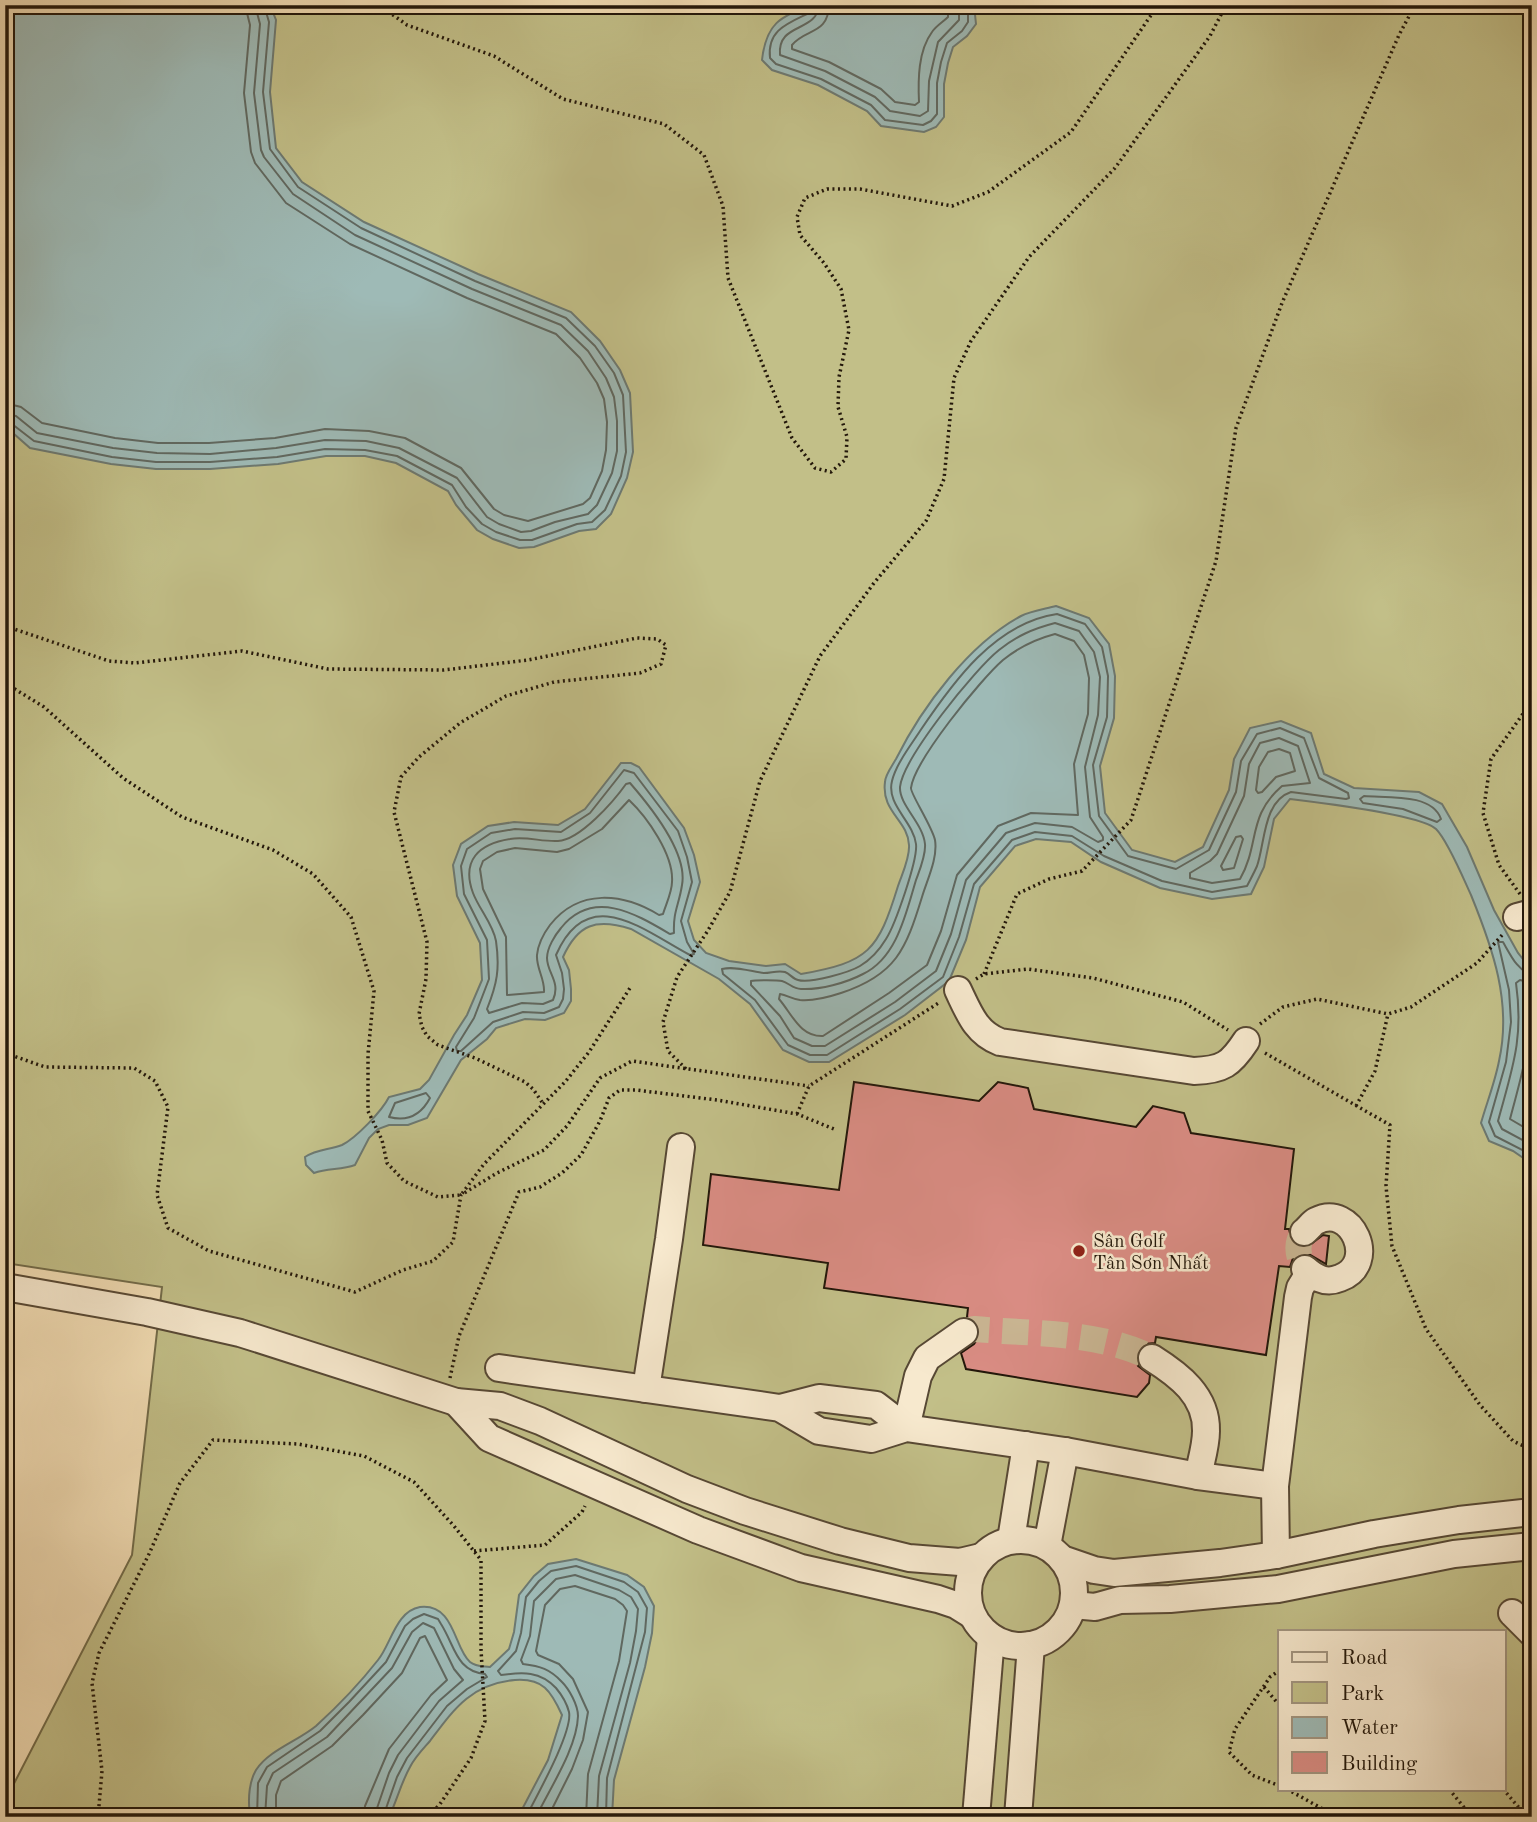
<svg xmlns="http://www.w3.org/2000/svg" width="1537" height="1822" font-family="'Old Standard TT',serif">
<rect width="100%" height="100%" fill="#f2ddb4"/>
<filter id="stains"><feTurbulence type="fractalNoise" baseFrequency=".00286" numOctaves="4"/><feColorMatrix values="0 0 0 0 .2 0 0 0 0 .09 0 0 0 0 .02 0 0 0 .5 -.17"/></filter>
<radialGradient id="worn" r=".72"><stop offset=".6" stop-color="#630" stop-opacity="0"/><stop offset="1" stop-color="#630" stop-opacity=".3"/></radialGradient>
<path fill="#c2bf88" stroke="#726b49" stroke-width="2" fill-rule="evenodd" d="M5,5H1532V1817H5V1801L132,1555L162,1287L5,1263ZM1280,1631H1504V1789H1280Z"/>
<g fill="#9ebab6" stroke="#6d7971" stroke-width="2">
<polygon points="5,5 270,5 276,20 270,92 276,148 302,182 364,222 478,274 571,312 600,341 620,370 630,393 633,452 627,478 611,514 596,529 579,531 534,547 519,548 493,539 477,530 456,505 448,491 396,463 365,456 326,456 278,464 210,469 156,469 111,464 30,448 5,426"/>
<path d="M812,5H974L976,24L967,36L953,47L948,63L944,84V117L936,127L924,132L881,126L867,111L818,85L772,70L762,60C766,24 780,16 812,5Z"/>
<path d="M1056,606L1089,618L1109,644L1115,676L1114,718L1100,766L1105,813L1132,850L1175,862L1203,847L1229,790L1234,759L1250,728L1281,721L1311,733L1324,774L1354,788L1419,792L1442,804L1467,847L1494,910L1518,953L1532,970V1164L1513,1151L1489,1141L1481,1123C1487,1102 1495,1082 1499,1061C1512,1003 1493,949 1471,895C1464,880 1448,841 1436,829C1421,815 1315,802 1290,799L1274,819L1264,867L1251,894L1212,899L1160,888L1101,862L1071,842L1036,839L1015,846L980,887L966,940L949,981L905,1015L829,1062H809L783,1050L750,1004L719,979L631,929C596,918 578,924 563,957L569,970L571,989V1001L564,1013L545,1020L525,1019L496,1028L487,1039L461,1060L427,1118L408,1125H389L378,1129L369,1138L355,1165C341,1170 328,1168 314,1173L306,1165L305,1157C317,1149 329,1150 342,1145C356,1138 382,1111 389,1097L420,1089L429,1080L454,1035L467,1015L482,980L480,943L457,896L453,865L461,844L488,826L514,822L558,825L585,809L621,763H631L639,767L684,828L694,855L700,882L688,921L694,940L706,953L729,961L766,966L785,964L801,974C869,962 878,951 898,886C902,874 910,858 909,845C908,820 881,812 885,782C885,775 892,766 896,759C922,707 969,644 1021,616C1031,611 1045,609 1056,606Z"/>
<path d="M576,1559L627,1575L644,1587L654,1606L652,1633L645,1667L614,1780L612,1817H518L548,1760L562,1715C551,1691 543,1678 515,1680C471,1684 454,1709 430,1741C423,1749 415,1757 410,1767C401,1783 397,1800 389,1817H250C248,1801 248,1784 256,1770C269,1750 298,1741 316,1726C338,1706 360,1683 378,1660C391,1644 396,1611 420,1607C455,1603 454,1649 470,1662C476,1667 483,1666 490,1667L509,1649L514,1632L519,1595L534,1576L548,1564Z"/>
</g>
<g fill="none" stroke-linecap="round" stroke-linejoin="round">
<g stroke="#606860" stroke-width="2">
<path d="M810,5L807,14C786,24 767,31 770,58L776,64L821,79L871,105L885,120L923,125L931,121L937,114V83L941,62L947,43L962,31L968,22V5"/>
<path d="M819,5C817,33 777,22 780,55L825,71L875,97L890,111L920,116L928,111L929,81L938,42L959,20V5"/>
<path d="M829,5C828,35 806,28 792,45V49L829,62L881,89L895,102L915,105L919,102C918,80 918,51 932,32C936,26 943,22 948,17V5"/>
<polyline points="5,403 21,407 42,423 115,438 158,443 209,443 275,438 325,429 369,431 405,438 461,468 494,509 504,515 528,521 583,504 590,498 602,471 606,450 607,422 604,399 597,383 580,358 556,334 467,298 350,244 286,203 255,163 251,152 244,93 250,25 245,5"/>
<polyline points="5,414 16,416 37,433 113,448 157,453 210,454 276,448 325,440 366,441 399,448 457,478 487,517 499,524 521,532 531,531 555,522 588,514 597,505 612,473 617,451 617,421 614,397 606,378 588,351 561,325 472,289 355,235 293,194 264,157 261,150 254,93 260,24 255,5"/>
<polyline points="5,422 12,424 34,441 112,457 156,462 210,462 277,457 325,449 365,450 397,456 452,485 466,507 482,524 496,532 520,540 532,540 577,524 592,522 605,510 621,476 626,452 623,395 614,373 595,346 566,318 475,281 361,228 298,187 270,149 263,92 269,22 264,5"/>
<path d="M1057,614L1085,624L1102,647L1108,676L1107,717L1093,765L1099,816L1128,856L1176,869L1209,850L1236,792L1241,761L1257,734L1280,728L1304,738L1319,778L1348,793L1349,798L1346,799L1291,792C1263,801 1265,844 1257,866C1254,873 1250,880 1247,886L1212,892L1162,881L1104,856L1072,836L1035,832L1012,840L974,884L959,937L943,977L900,1009L827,1055H810L788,1045L755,1000L723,974L722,969C735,966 750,971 764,973C771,973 778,970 785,972C790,974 793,979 798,980C810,984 850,972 860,966C870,960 880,949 886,939C895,925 918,860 916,844C913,821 886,805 892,781C896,764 911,745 920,731C953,682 995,623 1057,614Z"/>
<path d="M1055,623L1079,631L1094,652L1100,677L1098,715L1085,767L1090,817L1103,837V840L1098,842L1072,827L1035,823L1006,833L966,880L951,934L936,971L895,1002L825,1046H812L794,1038L780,1016L751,985V981C755,980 778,980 782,981C789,983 793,989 801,989C820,990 846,983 863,974C897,958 906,913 916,880C920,869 926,855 925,844C923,823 899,805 900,787C903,758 975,669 999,650C1017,636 1032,629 1055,623Z"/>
<path d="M1055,634L1074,641L1084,655L1089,678L1088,714L1074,764L1078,815L1031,813L998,826L957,875L941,931L927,965L889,993L823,1036C800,1037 792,1014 779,999L780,994C787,995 792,999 800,1000C812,1001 829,997 841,993C896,975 906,949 922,897C927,880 938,858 935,840C932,826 910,793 911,788C914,761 981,679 1003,660C1019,647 1036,639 1055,634Z"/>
<path d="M1279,738L1298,746L1310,783L1282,786C1247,816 1260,844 1240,879L1212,883L1190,878V873L1210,861L1217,854L1244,796L1249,764L1260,743Z"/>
<polygon points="1279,749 1290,753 1295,771 1276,777 1262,792 1258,793 1256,790 1259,767 1268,752"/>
<path d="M624,770L634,773L678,831L687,857L692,882L681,921L687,942L694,954L690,955C643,930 588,882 556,955L562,973L564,989L563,999L559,1007L544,1013L523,1012L493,1022L461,1051H457L456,1047L474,1018L489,979L487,940L464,894L461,866L467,849L491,833L515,829L561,832L590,813Z"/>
<path d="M630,783C650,806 688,853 682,885C679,905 673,911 674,933L670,934C636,914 593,888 561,928C555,935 547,948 547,958C547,973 561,982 553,1000L543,1004L522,1003L489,1013L487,1009C497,984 500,969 496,941C493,924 479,909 473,893C461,860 479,844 510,839C526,836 542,842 558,841C580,840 614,801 626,784Z"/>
<path d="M1364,796C1387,798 1432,793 1441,819L1437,822L1403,809L1363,803L1360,799Z"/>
<path d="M629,800C647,817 674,855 672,882C672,892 666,904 663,914L659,915C623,893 579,888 550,925C544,933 538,945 537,955C536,968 545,979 544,992L507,995L506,937L483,889L480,869L483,861L497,852L515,848L557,852L569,849L602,829Z"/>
<polygon points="1241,836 1243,839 1234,868 1223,870 1221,866 1236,837"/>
<path d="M1532,974C1518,972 1510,954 1503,942H1498L1509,990L1511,1022L1506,1062L1489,1122L1495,1136L1532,1155"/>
<path d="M1532,983L1520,980L1516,983C1524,1039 1512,1069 1498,1121L1502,1129L1532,1145"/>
<path d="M1532,993L1528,996C1532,1046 1522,1073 1510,1119L1532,1132"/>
<path d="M426,1093L430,1098C421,1115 408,1122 389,1117L395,1103Z"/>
<path d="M257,1817L258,1783L267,1767L320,1731L349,1702L386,1662L405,1626L413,1619L424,1614L438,1619L441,1624C455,1646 456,1671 485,1674L487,1677L467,1689L447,1706L407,1758L397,1777L383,1817"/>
<polyline points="265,1817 267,1786 273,1773 327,1737 392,1668 412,1632 423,1623 434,1628 454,1669 463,1680 439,1701 398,1755 389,1773 374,1817"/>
<polyline points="276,1817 276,1795 281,1781 332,1746 363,1715 402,1673 420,1638 425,1636 447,1680 431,1695 389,1749 365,1806 364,1817"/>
<path d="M526,1817C536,1797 573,1732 569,1712C567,1704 561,1694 556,1688C540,1671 523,1672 501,1675L498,1671L516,1651L521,1633L526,1597L539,1581L551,1571L576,1566L624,1582L638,1592L647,1608L645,1632L607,1778L606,1817"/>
<path d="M536,1817C550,1788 577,1748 578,1716C578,1705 569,1689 562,1682C550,1669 540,1666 523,1664L521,1660L530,1636L534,1601L556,1579L575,1575L619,1590L631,1597L638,1609L636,1631L630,1663L599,1776L597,1817"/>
<polyline points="548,1817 572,1769 583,1740 588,1712 573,1679 559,1664 538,1655 536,1651 545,1605 560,1589 575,1586 615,1599 623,1605 627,1611 619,1661 588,1774 586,1817"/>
</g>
</g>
<polygon fill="#d98c83" stroke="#23170a" stroke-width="2" points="854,1082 979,1101 998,1082 1028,1088 1034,1109 1136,1127 1153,1106 1184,1113 1191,1133 1294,1149 1285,1229 1289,1229 1292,1242 1299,1247 1307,1247 1323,1235 1329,1236 1326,1264 1307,1253 1299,1254 1293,1258 1290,1267 1279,1266 1266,1355 1156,1337 1155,1343 1144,1344 1138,1350 1136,1356 1138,1366 1150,1375 1149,1383 1137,1397 966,1369 961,1353 974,1344 978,1338 980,1331 976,1322 967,1317 968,1308 824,1288 828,1263 703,1245 711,1174 839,1190"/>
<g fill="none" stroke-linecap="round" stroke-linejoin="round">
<g stroke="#c9b592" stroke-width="26" stroke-dasharray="26 13" stroke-linecap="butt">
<path d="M1304,1232C1295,1244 1298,1257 1305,1269"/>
<path d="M964,1332L974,1329C1032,1334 1100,1331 1152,1358"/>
</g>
<defs>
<g id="minor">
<polyline points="1517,917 1532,913"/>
<path d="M958,990C969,1013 976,1033 1000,1042L1194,1071C1223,1070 1231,1064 1246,1041"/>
<path d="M1304,1232C1308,1229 1312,1223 1316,1221C1352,1202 1379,1264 1340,1278C1326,1284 1315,1278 1305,1269"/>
<polyline points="5,1287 147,1312 240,1333 456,1402 500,1406 540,1421 687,1489 745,1511 840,1541 909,1558 960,1562 981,1557"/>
<path d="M1152,1358C1179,1375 1207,1396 1206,1431C1206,1446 1201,1461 1198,1476"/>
<polyline points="499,1368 780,1408 819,1431 871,1439 906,1428 1065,1451 1198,1476 1275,1486"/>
<polyline points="646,1389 669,1239 681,1147"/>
<polyline points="456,1402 489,1438 698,1530 801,1568 938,1599 956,1605 972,1615"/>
<polyline points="780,1408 819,1398 876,1405 906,1428"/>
<polyline points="906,1428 918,1376 927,1358 964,1332"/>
<circle cx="1021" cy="1593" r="53"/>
<polyline points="1011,1540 1026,1445"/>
<polyline points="1047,1546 1065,1451"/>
<polyline points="1276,1555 1275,1486 1298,1297 1300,1288 1309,1273"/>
<polyline points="1062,1559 1094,1570 1114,1573 1220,1563 1276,1555 1374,1534 1459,1520 1532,1512"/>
<polyline points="1073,1605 1095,1607 1120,1600 1170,1599 1278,1589 1454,1554 1532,1546"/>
<polyline points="1512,1613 1532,1633"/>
<polyline points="976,1817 991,1637"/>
<polyline points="1018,1817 1031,1645"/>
</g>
</defs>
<use href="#minor" stroke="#574834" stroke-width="30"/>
<g stroke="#23170a" stroke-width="3.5" stroke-dasharray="2 3.5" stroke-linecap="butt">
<polyline points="379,5 407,25 494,56 563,99 664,124 704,155 723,206 728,278 792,438 815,468 831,472 846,459 847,437 838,407 839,377 849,330 841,289 824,263 800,235 797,217 805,198 827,189 860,189 952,206 988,192 1071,132 1158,5"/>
<polyline points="5,626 109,661 135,663 242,651 328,669 444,670 528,660 637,638 657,639 666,645 661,664 640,673 554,682 506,696 460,723 419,757 401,777 394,812 427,942 426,979 419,1014 422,1027 427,1036 438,1045 475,1058 525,1082 533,1089 544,1105"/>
<polyline points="5,683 44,707 123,778 182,817 273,850 313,874 351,917 374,991 368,1054 368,1111 382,1140 387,1163 404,1181 438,1197 461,1195 484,1164 565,1082 589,1052 630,988"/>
<polyline points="1520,894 1499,865 1483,813 1491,759 1532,701"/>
<polyline points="984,974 1017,894 1049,879 1082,871 1131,820 1216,561 1236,428 1282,303 1399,35 1415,5"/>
<polyline points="976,979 984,974 1028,969 1093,978 1183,1002 1228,1030"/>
<polyline points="1260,1024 1283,1007 1317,999 1388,1014 1411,1007 1477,963 1503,934"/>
<polyline points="5,1053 45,1067 134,1068 155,1081 168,1107 157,1195 168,1228 209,1251 355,1292 403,1270 433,1261 453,1242 461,1195 497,1173 544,1150 567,1126 600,1078 632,1061 809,1086"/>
<polyline points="1265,1053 1390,1125 1386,1186 1392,1246 1426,1329 1480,1405 1513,1441 1532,1450"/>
<polyline points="686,1069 668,1051 663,1022 677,977 707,932 730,892 760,781 820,656 874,583 926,521 944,479 954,378 971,341 1029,257 1115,168 1210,36 1226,5"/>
<polyline points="1356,1106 1375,1071 1388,1014"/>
<polyline points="797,1114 809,1086 940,1002"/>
<polyline points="450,1378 459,1336 519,1192 540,1187 562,1173 581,1155 600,1121 609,1098 620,1090 636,1090 717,1100 797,1114 834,1129"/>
<polyline points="474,1551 545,1545 582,1512 585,1506"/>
<polyline points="1347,1631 1348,1631"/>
<polyline points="1280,1670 1270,1677 1235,1729 1229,1752 1252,1775 1280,1786"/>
<polyline points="1264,1687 1280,1706"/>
<polyline points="1287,1789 1337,1817"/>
<polyline points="1449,1789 1472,1817"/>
<polyline points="1503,1789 1527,1817"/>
<polyline points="98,1817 102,1771 92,1683 99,1653 149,1554 180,1483 213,1440 298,1444 364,1456 414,1482 454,1526 481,1560 481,1649 485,1721 471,1758 440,1804 428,1817"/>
</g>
<use href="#minor" stroke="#f7e9ce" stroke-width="26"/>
</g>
<circle fill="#8f2418" stroke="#f7e9ce" stroke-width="2.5" cx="1079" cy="1251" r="7"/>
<g text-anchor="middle" stroke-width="5" stroke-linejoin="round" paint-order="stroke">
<g font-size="19" fill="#23170a" stroke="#f7e9ce" text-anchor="start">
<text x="1093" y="1247">Sân Golf<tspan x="1093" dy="22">Tân Sơn Nhất</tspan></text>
</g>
</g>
<rect width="1537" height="1822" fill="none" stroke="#f2ddb4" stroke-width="28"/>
<rect x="7" y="7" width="1523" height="1808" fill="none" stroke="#23170a" stroke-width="3.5"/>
<rect x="14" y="14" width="1509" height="1794" fill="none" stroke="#23170a" stroke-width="2"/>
<rect x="1278" y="1630" width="228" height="161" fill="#f7e9ce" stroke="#a29580" stroke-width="2"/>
<rect x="1292" y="1652" width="35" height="10" fill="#f7e9ce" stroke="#a29580" stroke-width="2"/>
<text x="1341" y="1664" font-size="21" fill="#23170a">Road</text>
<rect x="1292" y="1682" width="35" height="21" fill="#c2bf88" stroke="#a29580" stroke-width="2"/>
<text x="1341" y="1700" font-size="21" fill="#23170a">Park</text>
<rect x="1292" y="1717" width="35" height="21" fill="#9ebab6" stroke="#a29580" stroke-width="2"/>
<text x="1341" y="1734" font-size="21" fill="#23170a">Water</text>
<rect x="1292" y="1752" width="35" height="21" fill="#d98c83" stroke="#a29580" stroke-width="2"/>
<text x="1341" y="1770" font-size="21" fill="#23170a">Building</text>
<rect width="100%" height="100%" filter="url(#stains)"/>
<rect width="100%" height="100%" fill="url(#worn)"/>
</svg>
